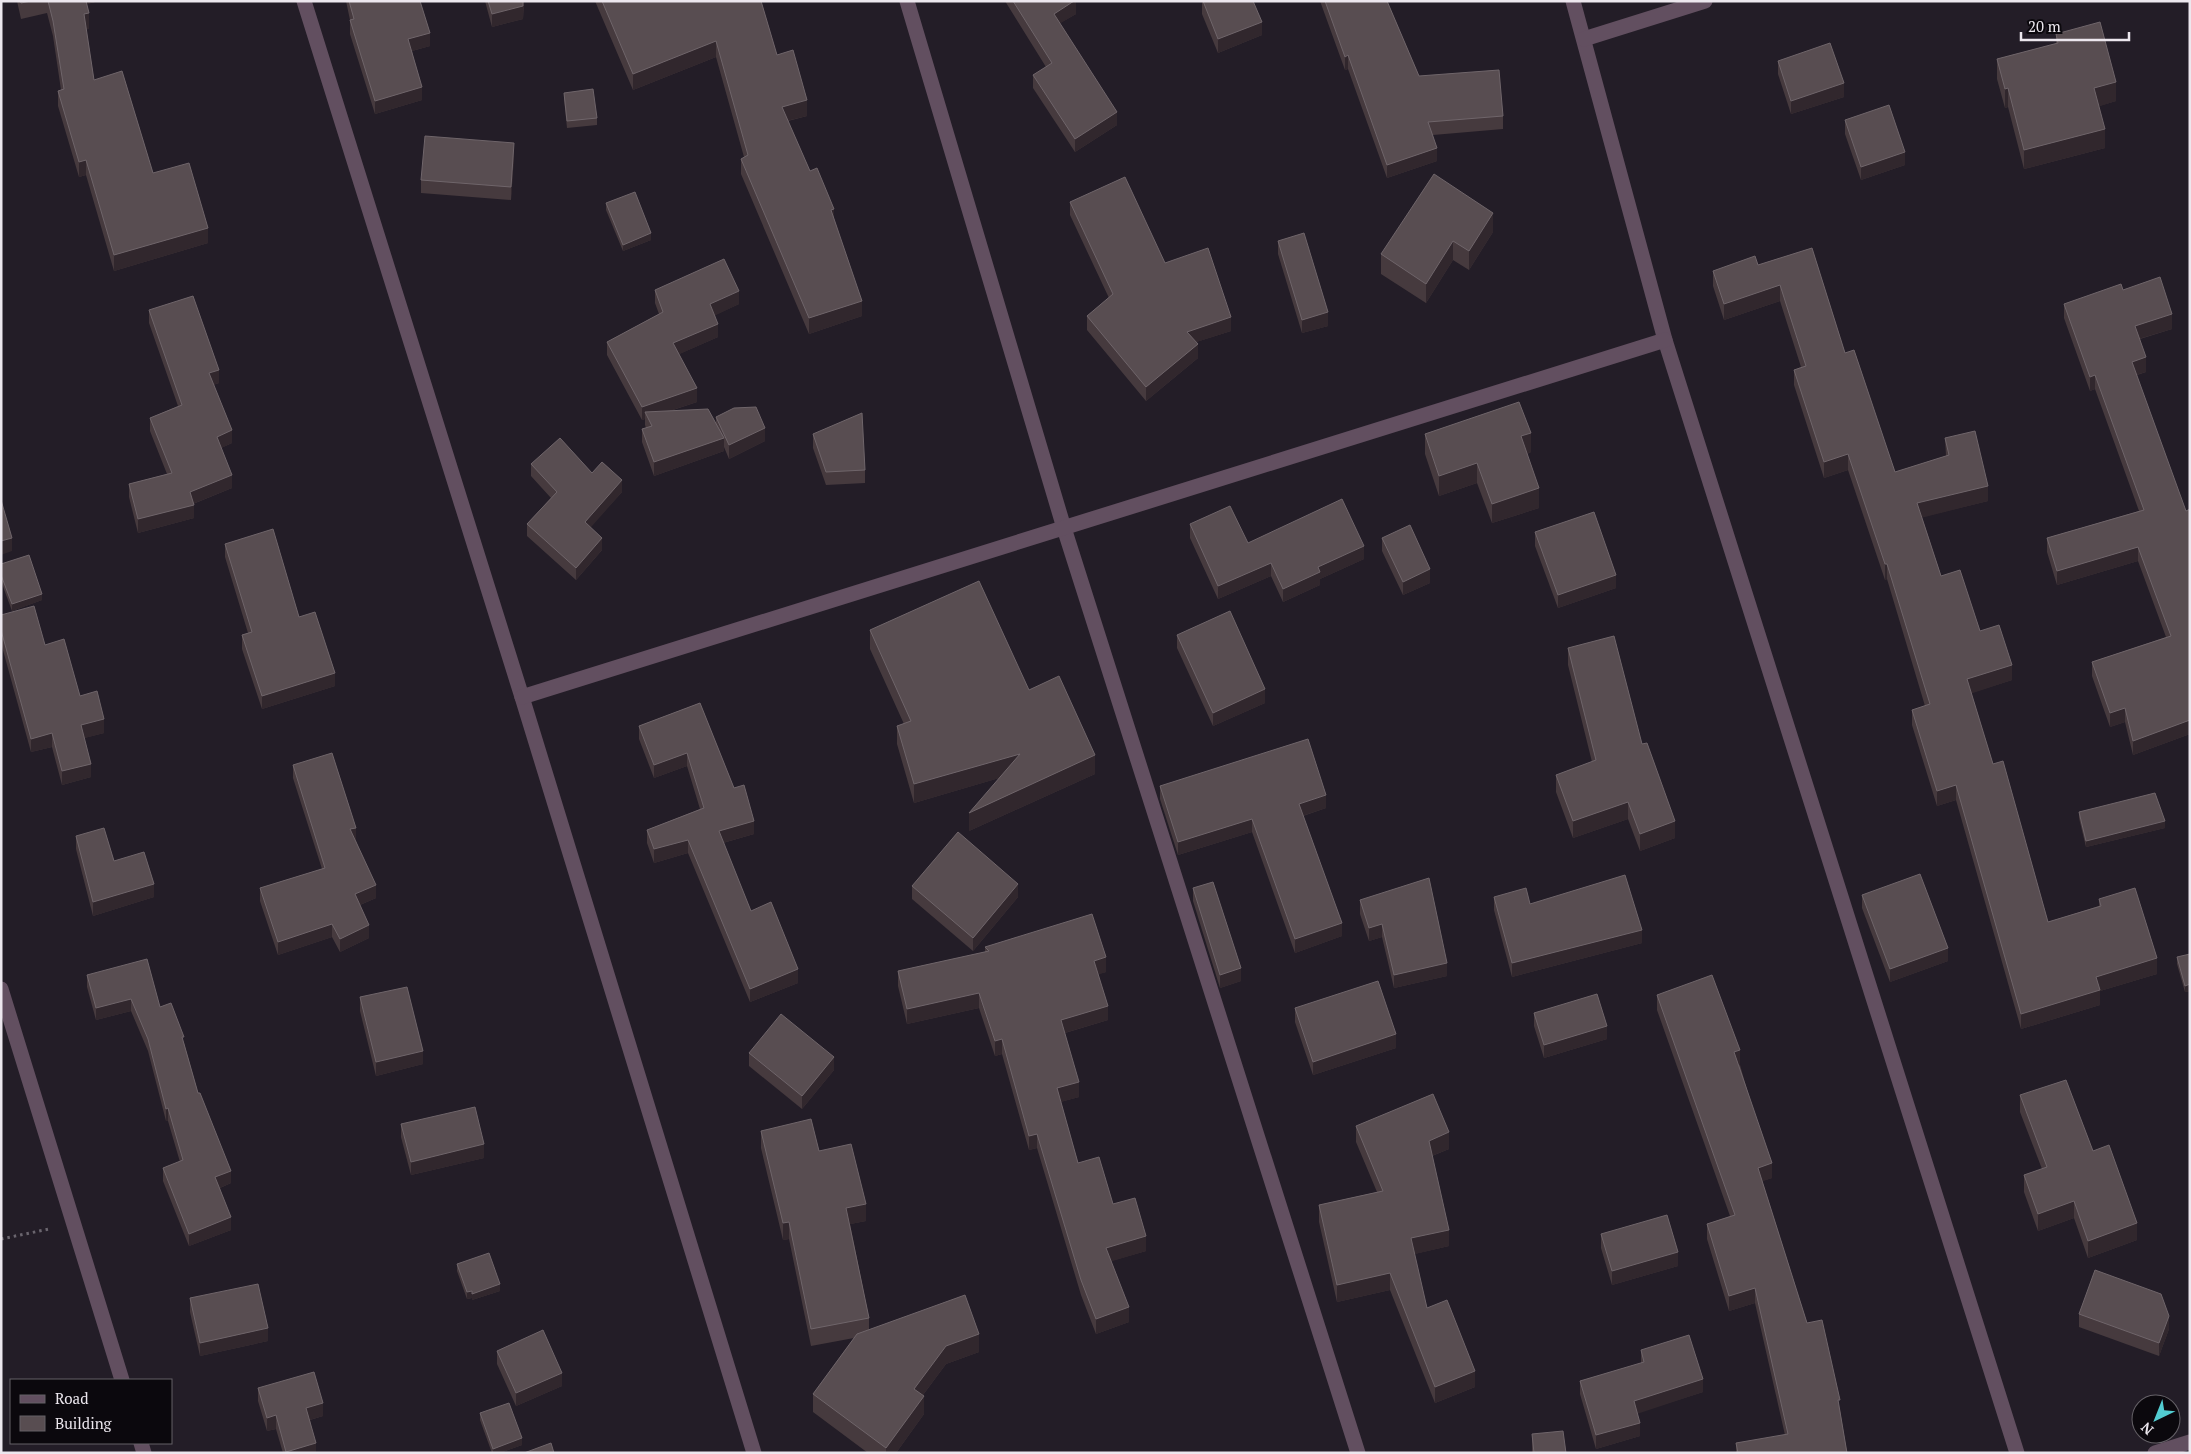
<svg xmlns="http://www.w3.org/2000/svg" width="2191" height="1454" font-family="'PT Serif',serif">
<rect width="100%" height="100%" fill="#231d27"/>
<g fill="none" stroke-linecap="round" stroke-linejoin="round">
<polyline stroke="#6a656e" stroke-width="3" stroke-dasharray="2.5 4" stroke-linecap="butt" points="1,1239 49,1229"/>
<g stroke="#624f60" stroke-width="15">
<polyline points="304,1 522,697 754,1453"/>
<polyline points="907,1 1064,528 1358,1453"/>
<polyline points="1573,1 1665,340 2017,1453"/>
<polyline points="1584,39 1705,1"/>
<polyline points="522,697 1665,340"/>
<polyline points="1,989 122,1380"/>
<polyline points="141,1443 144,1453"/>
<polyline points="2155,1453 2190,1442"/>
</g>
</g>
<g fill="#463a3e">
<polygon points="17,1 95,1 95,2 87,4 89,29 86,29 94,80 153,173 208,243 114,271 86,175 79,177 58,106 58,91 61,90 53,36 47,13 21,19"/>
<polygon points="346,1 420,1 430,46 412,51 422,100 375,114 350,34 350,20"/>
<polygon points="485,1 524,1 523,19 492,27"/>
<polygon points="595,1 761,1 777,55 807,116 788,121 810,171 834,219 862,316 809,334 741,174 741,159 744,157 716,57 633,90"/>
<polygon points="1005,1 1076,1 1076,14 1060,23 1117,125 1075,152 1033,88 1033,75 1046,67"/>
<polygon points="1202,1 1262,35 1218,53 1202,14"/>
<polygon points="1320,1 1387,1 1419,76 1503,116 1503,129 1433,135 1437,161 1387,178 1348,69 1345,70"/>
<polygon points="2056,34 2116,101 2099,106 2105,148 2024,169 2008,107 2005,108 1997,79 1997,59 2056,44"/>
<polygon points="1778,61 1844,97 1791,114 1778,74"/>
<polygon points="564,93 597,118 597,125 567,128 564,99"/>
<polygon points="1845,120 1905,165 1861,180 1845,134"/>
<polygon points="514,156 511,200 421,193 421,180"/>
<polygon points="1070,202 1165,263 1231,331 1196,342 1198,358 1146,401 1087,330 1087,316 1109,298 1070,215"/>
<polygon points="606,203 651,240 623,251 606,210"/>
<polygon points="1493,232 1469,270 1453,260 1426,303 1381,274 1381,254"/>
<polygon points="1278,241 1328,326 1302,333 1278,254"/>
<polygon points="1812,248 1845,353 1895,472 1946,456 1945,438 1988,501 1922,517 1941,576 1980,631 2012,680 1971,693 1993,764 2048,922 2099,906 2099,899 2157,974 2100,991 2100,1005 2021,1029 1956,800 1937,806 1912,725 1912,710 1925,706 1887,579 1885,580 1848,470 1824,478 1794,385 1794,370 1801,367 1780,301 1724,320 1713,286 1713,271 1758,265"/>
<polygon points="655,290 739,304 715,315 718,337 679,354 697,402 670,411 716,423 716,417 765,441 729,459 724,447 724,451 654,476 642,442 642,429 646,428 645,425 645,419 642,420 607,355 607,342 659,314 655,303"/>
<polygon points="2123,290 2172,329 2140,339 2146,372 2137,375 2190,734 2133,755 2125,722 2110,727 2092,676 2092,662 2166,637 2138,561 2057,585 2047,552 2047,538 2139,511 2095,389 2090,391 2064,318 2064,304"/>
<polygon points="149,310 219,383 213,385 232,443 221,448 232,488 193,504 194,518 138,533 129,497 129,484 167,474 150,431 150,418 178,406 149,323"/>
<polygon points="813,434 865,470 865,483 826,485 813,448"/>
<polygon points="1425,434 1531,452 1527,454 1539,508 1492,523 1477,483 1439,496 1425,454"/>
<polygon points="531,464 592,473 622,492 590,527 602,550 576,580 527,536 527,524 551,498 531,476"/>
<polygon points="1190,524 1248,543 1364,559 1320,579 1320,585 1283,602 1271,576 1218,599 1190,538"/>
<polygon points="1535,532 1616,588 1558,608 1535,546"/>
<polygon points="1382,538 1430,583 1403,595 1382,551"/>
<polygon points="225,544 299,617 335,686 262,709 242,649 242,635 248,633 225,557"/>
<polygon points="1,564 42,600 12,611 1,581"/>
<polygon points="1,615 45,645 104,733 84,738 91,777 62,785 52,747 31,752 1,643"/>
<polygon points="870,630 1029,690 1095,774 969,831 999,778 914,803 897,744 897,726 904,724 870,649"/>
<polygon points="1177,635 1265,703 1213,726 1177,648"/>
<polygon points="1568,648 1642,744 1675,838 1640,851 1628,819 1573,838 1556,792 1556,775 1592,762 1568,665"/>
<polygon points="700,703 734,788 754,834 723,843 751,911 798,983 750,1002 688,853 654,863 647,843 647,830 700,809 687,766 654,778 639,739 639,726"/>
<polygon points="293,765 356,841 376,898 360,905 369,938 340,952 332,937 278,955 260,901 260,888 322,869 293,778"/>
<polygon points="1160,786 1326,808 1303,816 1342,936 1295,953 1252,832 1178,855 1160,799"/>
<polygon points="2079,812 2165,828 2086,847 2079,818"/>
<polygon points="76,836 114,861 154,897 93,916 76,849"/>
<polygon points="912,886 1018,897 973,951 912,899"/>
<polygon points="1193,888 1241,981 1220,988 1193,901"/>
<polygon points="1862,895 1948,961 1890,982 1862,908"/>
<polygon points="1494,897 1530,904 1642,943 1512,977 1494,910"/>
<polygon points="1360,900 1447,976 1394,988 1382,937 1369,941 1360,914"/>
<polygon points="985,947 1106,972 1098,974 1108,1020 1065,1033 1079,1097 1060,1102 1078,1163 1113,1204 1146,1251 1111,1261 1129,1322 1096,1334 1081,1295 1037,1148 1029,1150 1002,1054 995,1056 979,1008 907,1024 898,986 898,971 985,952"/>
<polygon points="2190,954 2190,991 2185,992 2177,964 2177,957"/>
<polygon points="87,975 160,1007 184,1043 198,1093 231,1183 220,1188 231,1230 189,1246 163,1181 163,1168 180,1162 168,1121 166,1121 148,1051 131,1011 96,1020 87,987"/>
<polygon points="1657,995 1740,1065 1772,1178 1762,1181 1807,1323 1840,1410 1847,1453 1736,1453 1736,1443 1785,1435 1755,1303 1729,1311 1707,1239 1707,1224 1730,1216 1657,1010"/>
<polygon points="360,997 423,1064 376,1076 360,1011"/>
<polygon points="1295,1008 1396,1048 1313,1075 1295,1022"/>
<polygon points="1534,1013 1607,1039 1544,1058 1534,1026"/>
<polygon points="749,1053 834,1070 802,1109 749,1066"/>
<polygon points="2020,1095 2093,1151 2137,1240 2088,1258 2074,1218 2038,1231 2024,1192 2024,1175 2042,1169 2020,1112"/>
<polygon points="401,1124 484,1158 411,1175 401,1137"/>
<polygon points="1356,1126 1449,1149 1432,1156 1449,1246 1414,1254 1427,1308 1475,1387 1435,1403 1390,1290 1337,1302 1319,1222 1319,1205 1377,1192 1356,1142"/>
<polygon points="761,1131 819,1151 866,1221 850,1224 869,1318 869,1330 979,1352 946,1364 923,1395 924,1414 896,1453 868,1453 813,1412 813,1394 854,1338 811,1346 789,1239 783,1240 761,1148"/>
<polygon points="1601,1234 1678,1266 1612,1285 1601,1248"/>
<polygon points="457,1264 500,1291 472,1300 472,1298 467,1299 457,1271"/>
<polygon points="190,1298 268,1341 200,1356 190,1312"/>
<polygon points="2079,1314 2169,1329 2159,1356 2079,1327"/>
<polygon points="1641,1350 1703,1392 1637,1413 1640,1436 1596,1449 1580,1394 1580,1381 1641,1364"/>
<polygon points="497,1351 562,1386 516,1406 497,1364"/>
<polygon points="258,1388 323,1416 310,1420 316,1453 283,1453 276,1429 267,1431 258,1401"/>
<polygon points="480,1413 522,1445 500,1453 492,1453 480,1420"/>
<polygon points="1532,1434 1566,1453 1532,1453"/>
</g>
<g fill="#31272d">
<polygon points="83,1 95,1 95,2 83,5"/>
<polygon points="523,1 524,1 523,19 492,27 492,14"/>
<polygon points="1074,1 1076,1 1076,14 1054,27 1054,14"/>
<polygon points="89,13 89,29 84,30 84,14"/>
<polygon points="1262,22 1262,35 1218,53 1218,39"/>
<polygon points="430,33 430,46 408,52 408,39"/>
<polygon points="716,41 716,57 633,90 633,74"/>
<polygon points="1348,55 1348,69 1345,70 1345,57"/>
<polygon points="2116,82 2116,101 2094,108 2094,88"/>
<polygon points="1844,83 1844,97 1791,114 1791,101"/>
<polygon points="422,87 422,100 375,114 375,101"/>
<polygon points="2008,88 2008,107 2005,108 2005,89"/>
<polygon points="807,100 807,116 782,122 782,107"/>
<polygon points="1117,112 1117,125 1075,152 1075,139"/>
<polygon points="2105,129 2105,148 2024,169 2024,150"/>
<polygon points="514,143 514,156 511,200 511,187"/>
<polygon points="1437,148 1437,161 1387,178 1387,165"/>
<polygon points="1905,152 1905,165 1861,180 1861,167"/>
<polygon points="86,160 86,175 79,177 79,162"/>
<polygon points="834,209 834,224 831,210"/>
<polygon points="1493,213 1493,232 1469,270 1469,251"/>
<polygon points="208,228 208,243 114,271 114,255"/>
<polygon points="651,233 651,240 623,251 623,245"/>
<polygon points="1453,241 1453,260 1426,303 1426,284"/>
<polygon points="1780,285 1780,301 1724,320 1724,304"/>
<polygon points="739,291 739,304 710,318 710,304"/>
<polygon points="862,301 862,316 809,334 809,318"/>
<polygon points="1328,312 1328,326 1302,333 1302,320"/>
<polygon points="2172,314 2172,329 2135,340 2135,326"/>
<polygon points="1231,317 1231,331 1187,345 1187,332"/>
<polygon points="718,324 718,337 673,357 673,343"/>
<polygon points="1198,344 1198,358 1146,401 1146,387"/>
<polygon points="2146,357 2146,372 2132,376 2132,362"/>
<polygon points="219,370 219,383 209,386 209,373"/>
<polygon points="2095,375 2095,389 2090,391 2090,377"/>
<polygon points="697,388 697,402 648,418 645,412 645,419 642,420 642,407"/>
<polygon points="765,428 765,441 729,459 729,445"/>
<polygon points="232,430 232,443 217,450 217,437"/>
<polygon points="1531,433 1531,452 1521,456 1521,436"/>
<polygon points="724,438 724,451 654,476 654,462"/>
<polygon points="1848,454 1848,470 1824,478 1824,462"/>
<polygon points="1477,463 1477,483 1439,496 1439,476"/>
<polygon points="232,475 232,488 190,505 190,492"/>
<polygon points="622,480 622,492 585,534 585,522"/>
<polygon points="1988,486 1988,501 1917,519 1917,503"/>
<polygon points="1539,488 1539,508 1492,523 1492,504"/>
<polygon points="194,505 194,518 138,533 138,519"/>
<polygon points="12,538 12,551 1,555 1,541"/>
<polygon points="602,538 602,550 576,580 576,568"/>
<polygon points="1364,546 1364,559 1320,579 1320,585 1283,602 1283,589 1318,567"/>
<polygon points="2138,547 2138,561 2057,585 2057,571"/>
<polygon points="1271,563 1271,576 1218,599 1218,586"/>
<polygon points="1885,564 1887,564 1887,579 1885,580"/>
<polygon points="1430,569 1430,583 1403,595 1403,582"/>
<polygon points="1616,575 1616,588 1558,608 1558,595"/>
<polygon points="42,594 42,600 12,611 12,604"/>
<polygon points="2012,665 2012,680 1967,695 1967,679"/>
<polygon points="335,673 335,686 262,709 262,696"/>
<polygon points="1265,689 1265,703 1213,726 1213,713"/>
<polygon points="2125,708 2125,722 2110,727 2110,713"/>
<polygon points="104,719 104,733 81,739 81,725"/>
<polygon points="2190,720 2190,734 2133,755 2133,741"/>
<polygon points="52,733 52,747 31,752 31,739"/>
<polygon points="687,753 687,766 654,778 654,765"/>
<polygon points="1020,754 1020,772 914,803 914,784"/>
<polygon points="1095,755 1095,774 969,831 969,813"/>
<polygon points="91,764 91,777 62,785 62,771"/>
<polygon points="1956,785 1956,800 1937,806 1937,791"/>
<polygon points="1326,795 1326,808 1299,817 1299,804"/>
<polygon points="1628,802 1628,819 1573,838 1573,821"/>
<polygon points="1252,819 1252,832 1178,855 1178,842"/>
<polygon points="754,821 754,834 719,844 719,831"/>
<polygon points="1675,821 1675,838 1640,851 1640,834"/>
<polygon points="2165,821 2165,828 2086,847 2086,841"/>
<polygon points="356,828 356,841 350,843 350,829"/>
<polygon points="688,840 688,853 654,863 654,849"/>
<polygon points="154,884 154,897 93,916 93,902"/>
<polygon points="1018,884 1018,897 973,951 973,938"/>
<polygon points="376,885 376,898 355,907 355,894"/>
<polygon points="1342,923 1342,936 1295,953 1295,939"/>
<polygon points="332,924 332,937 278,955 278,942"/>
<polygon points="1382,924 1382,937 1369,941 1369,928"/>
<polygon points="369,925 369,938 340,952 340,939"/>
<polygon points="1642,930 1642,943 1512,977 1512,963"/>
<polygon points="1948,948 1948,961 1890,982 1890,969"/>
<polygon points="1106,957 1106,972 1094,976 1094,961"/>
<polygon points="2157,958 2157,974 2100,991 2100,1005 2021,1029 2021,1014 2096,977"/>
<polygon points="1447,963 1447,976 1394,988 1394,975"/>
<polygon points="1241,968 1241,981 1220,988 1220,975"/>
<polygon points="798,969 798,983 750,1002 750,989"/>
<polygon points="2190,984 2190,991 2185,992 2185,986"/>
<polygon points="979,993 979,1008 907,1024 907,1009"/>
<polygon points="131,999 131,1011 96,1020 96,1008"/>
<polygon points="1108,1006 1108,1020 1061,1034 1061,1020"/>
<polygon points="1607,1026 1607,1039 1544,1058 1544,1045"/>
<polygon points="1396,1034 1396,1048 1313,1075 1313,1062"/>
<polygon points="1002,1039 1002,1054 995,1056 995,1041"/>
<polygon points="1740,1050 1740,1065 1734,1067 1734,1052"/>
<polygon points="423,1051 423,1064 376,1076 376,1062"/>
<polygon points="834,1057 834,1070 802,1109 802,1096"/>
<polygon points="1079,1082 1079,1097 1057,1103 1057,1088"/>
<polygon points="168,1108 168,1121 166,1121 166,1109"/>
<polygon points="1449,1132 1449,1149 1429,1157 1429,1141"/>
<polygon points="1037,1134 1037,1148 1029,1150 1029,1136"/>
<polygon points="484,1144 484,1158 411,1175 411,1162"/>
<polygon points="1772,1163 1772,1178 1758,1183 1758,1168"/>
<polygon points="231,1171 231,1183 215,1190 215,1177"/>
<polygon points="2074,1201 2074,1218 2038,1231 2038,1214"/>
<polygon points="866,1204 866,1221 846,1225 846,1208"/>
<polygon points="231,1217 231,1230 189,1246 189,1234"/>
<polygon points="789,1222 789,1239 783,1240 783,1223"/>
<polygon points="2137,1223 2137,1240 2088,1258 2088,1241"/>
<polygon points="1449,1230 1449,1246 1411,1255 1411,1238"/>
<polygon points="1146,1236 1146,1251 1106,1263 1106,1248"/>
<polygon points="1678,1252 1678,1266 1612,1285 1612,1271"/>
<polygon points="1390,1273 1390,1290 1337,1302 1337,1285"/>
<polygon points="500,1284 500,1291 472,1300 472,1294"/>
<polygon points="1755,1288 1755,1303 1729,1311 1729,1296"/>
<polygon points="472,1291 472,1298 467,1299 467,1292"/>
<polygon points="1129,1307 1129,1322 1096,1334 1096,1319"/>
<polygon points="2169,1316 2169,1329 2159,1356 2159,1343"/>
<polygon points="268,1328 268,1341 200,1356 200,1343"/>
<polygon points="979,1334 979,1352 946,1364 914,1407 914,1389 946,1346"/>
<polygon points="1475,1371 1475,1387 1435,1403 1435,1387"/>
<polygon points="562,1373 562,1386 516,1406 516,1393"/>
<polygon points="1703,1379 1703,1392 1634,1415 1634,1401"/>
<polygon points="924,1396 924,1414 896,1453 886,1453 886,1448"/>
<polygon points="323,1403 323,1416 306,1421 306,1408"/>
<polygon points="276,1415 276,1429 267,1431 267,1418"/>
<polygon points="1640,1423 1640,1436 1596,1449 1596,1435"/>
<polygon points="522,1438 522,1445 500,1453 493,1453 493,1449"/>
<polygon points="316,1443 316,1453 286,1453 286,1452"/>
</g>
<g fill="#584d51" stroke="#6f656a">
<polygon points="20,1 31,1 21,3"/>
<polygon points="48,1 86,1 89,13 84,14 94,80 122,71 153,173 189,163 208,228 114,255 86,160 79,162 58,91 64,89 53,21"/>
<polygon points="349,1 420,1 430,33 408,39 422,87 375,101 350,20 354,19"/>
<polygon points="488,1 523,1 523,6 492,14"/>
<polygon points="602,1 761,1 777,55 793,50 807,100 782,107 810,171 817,168 834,209 831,210 862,301 809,318 741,159 748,155 716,41 633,74"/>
<polygon points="1013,1 1074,1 1054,14 1117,112 1075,139 1033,75 1052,63"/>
<polygon points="1203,1 1253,1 1262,22 1218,39"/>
<polygon points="1325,1 1387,1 1419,76 1499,70 1503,116 1428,122 1437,148 1387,165 1348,55 1345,57"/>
<polygon points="2100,22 2116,82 2094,88 2105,129 2024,150 2008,88 2005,89 1997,59 2058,43 2056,34"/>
<polygon points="1830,43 1844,83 1791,101 1778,61"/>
<polygon points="593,89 597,118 567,121 564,93"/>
<polygon points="1889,105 1905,152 1861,167 1845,120"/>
<polygon points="425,136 514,143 511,187 421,180"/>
<polygon points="1434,174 1493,213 1469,251 1453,241 1426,284 1381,254"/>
<polygon points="1125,177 1165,263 1208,248 1231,317 1187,332 1198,344 1146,387 1087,316 1113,294 1070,202"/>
<polygon points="635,192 651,233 623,245 606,203"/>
<polygon points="1304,233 1328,312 1302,320 1278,241"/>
<polygon points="1812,248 1845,353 1854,350 1895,472 1949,455 1945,438 1975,431 1988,486 1917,503 1941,576 1960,570 1980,631 1999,625 2012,665 1967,679 1993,764 2003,761 2048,922 2101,906 2099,899 2135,888 2157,958 2096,977 2100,990 2021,1014 1956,785 1937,791 1912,710 1930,704 1887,564 1885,564 1848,454 1824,462 1794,370 1806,366 1780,285 1724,304 1713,271 1755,256 1758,265"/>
<polygon points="724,259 739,291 710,304 718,324 673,343 697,388 642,407 607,342 663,312 655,290"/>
<polygon points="2160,277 2172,314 2135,326 2146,357 2132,362 2186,511 2190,509 2190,720 2133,741 2125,708 2110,713 2092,662 2171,636 2138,547 2057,571 2047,538 2144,510 2095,375 2090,377 2064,304 2121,284 2123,290"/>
<polygon points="193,296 219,370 209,373 232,430 217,437 232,475 190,492 194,505 138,519 129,484 172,473 150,418 182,405 149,310"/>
<polygon points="1519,402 1531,433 1521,436 1539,488 1492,504 1477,463 1439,476 1425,434"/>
<polygon points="756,407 765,428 729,445 716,417 734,408"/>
<polygon points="708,409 724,438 654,462 642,429 652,426 645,412"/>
<polygon points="862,413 865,470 826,472 813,434"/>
<polygon points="560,438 592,473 602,462 622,480 585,522 602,538 576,568 527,524 557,492 531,464"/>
<polygon points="1342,499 1364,546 1318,567 1320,572 1283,589 1271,563 1218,586 1190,524 1230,506 1248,543"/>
<polygon points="1,500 12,538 1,541"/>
<polygon points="1594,512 1616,575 1558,595 1535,532"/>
<polygon points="1410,525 1430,569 1403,582 1382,538"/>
<polygon points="273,529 299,617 315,612 335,673 262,696 242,635 252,632 225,544"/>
<polygon points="29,555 42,594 12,604 1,575 1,564"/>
<polygon points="979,581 1029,690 1059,676 1095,755 969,813 1020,754 914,784 897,726 911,721 870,630"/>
<polygon points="34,606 45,645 64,639 80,696 97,691 104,719 81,725 91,764 62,771 52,733 31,739 1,630 1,615"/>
<polygon points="1230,611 1265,689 1213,713 1177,635"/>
<polygon points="1614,636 1642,744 1647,743 1675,821 1640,834 1628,802 1573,821 1556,775 1596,760 1568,648"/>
<polygon points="700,703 734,788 744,785 754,821 719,831 751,911 771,902 798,969 750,989 688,840 654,849 647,830 704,808 687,753 654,765 639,726"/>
<polygon points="1308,739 1326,795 1299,804 1342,923 1295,939 1252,819 1178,842 1160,786"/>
<polygon points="332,753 356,828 350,829 376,885 355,894 369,925 340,939 332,924 278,942 260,888 325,868 293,765"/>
<polygon points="2155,793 2165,821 2086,841 2079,812"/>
<polygon points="104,828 114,861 144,852 154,884 93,902 76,836"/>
<polygon points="958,832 1018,884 973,938 912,886"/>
<polygon points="1920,874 1948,948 1890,969 1862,895"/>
<polygon points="1625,875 1642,930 1512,963 1494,897 1526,888 1530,904"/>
<polygon points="1429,878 1447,963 1394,975 1382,924 1369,928 1360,900"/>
<polygon points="1213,882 1241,968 1220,975 1193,888"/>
<polygon points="1092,914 1106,957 1094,961 1108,1006 1061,1020 1079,1082 1057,1088 1078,1163 1099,1157 1113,1204 1135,1198 1146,1236 1106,1248 1129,1307 1096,1319 1081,1280 1037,1134 1029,1136 1002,1039 995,1041 979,993 907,1009 898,971 989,951 985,947"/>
<polygon points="2190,954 2190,984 2185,986 2177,957"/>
<polygon points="147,959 160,1007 171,1003 184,1037 182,1037 198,1093 200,1093 231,1171 215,1177 231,1217 189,1234 163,1168 183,1160 168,1108 166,1109 148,1039 131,999 96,1008 87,975"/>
<polygon points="1712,975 1740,1050 1734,1052 1772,1163 1758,1168 1807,1323 1822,1320 1840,1400 1838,1400 1847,1453 1738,1453 1736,1443 1788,1434 1755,1288 1729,1296 1707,1224 1735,1215 1657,995"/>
<polygon points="1378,981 1396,1034 1313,1062 1295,1008"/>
<polygon points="407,987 423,1051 376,1062 360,997"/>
<polygon points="1597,994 1607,1026 1544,1045 1534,1013"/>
<polygon points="781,1014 834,1057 802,1096 749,1053"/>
<polygon points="2066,1080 2093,1151 2109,1145 2137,1223 2088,1241 2074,1201 2038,1214 2024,1175 2047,1167 2020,1095"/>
<polygon points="1433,1094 1449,1132 1429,1141 1449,1230 1411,1238 1427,1308 1447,1300 1475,1371 1435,1387 1390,1273 1337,1285 1319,1205 1383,1191 1356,1126"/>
<polygon points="475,1107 484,1144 411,1162 401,1124"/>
<polygon points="811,1119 819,1151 851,1144 866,1204 846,1208 869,1318 811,1329 789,1222 783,1223 761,1131"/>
<polygon points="1667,1215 1678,1252 1612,1271 1601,1234"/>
<polygon points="489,1253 500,1284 472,1294 472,1291 467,1292 457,1264"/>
<polygon points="2095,1270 2161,1294 2169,1316 2159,1343 2079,1314"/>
<polygon points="258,1284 268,1328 200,1343 190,1298"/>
<polygon points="965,1295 979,1334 946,1346 914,1389 924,1396 886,1448 813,1394 857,1334"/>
<polygon points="543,1330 562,1373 516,1393 497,1351"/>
<polygon points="1689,1335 1703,1379 1634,1401 1640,1423 1596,1435 1580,1381 1644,1362 1641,1350"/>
<polygon points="314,1372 323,1403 306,1408 316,1443 286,1452 276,1415 267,1418 258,1388"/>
<polygon points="509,1403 522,1438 493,1449 480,1413"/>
<polygon points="1563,1431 1566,1453 1534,1453 1532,1434"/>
<polygon points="551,1443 554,1453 524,1453"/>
</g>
<rect width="2191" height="1454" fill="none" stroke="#ece7ee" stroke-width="5"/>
<rect x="10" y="1379" width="162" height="65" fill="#0b080d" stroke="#656167"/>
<rect x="20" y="1395" width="25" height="8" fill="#624f60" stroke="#656167"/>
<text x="55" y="1404" font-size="15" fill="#ece7ee">Road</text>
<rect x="20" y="1416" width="25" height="15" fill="#584d51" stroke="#656167"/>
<text x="55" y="1429" font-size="15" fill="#ece7ee">Building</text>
<g transform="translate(2156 1419) rotate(223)"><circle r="24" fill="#0b080d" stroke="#656167"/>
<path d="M0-4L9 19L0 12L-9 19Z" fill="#52ccd1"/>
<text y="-8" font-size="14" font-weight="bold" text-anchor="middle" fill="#ece7ee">N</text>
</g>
<path d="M2021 32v8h108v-8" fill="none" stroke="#ece7ee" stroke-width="2.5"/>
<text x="2028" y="32" font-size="15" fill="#ece7ee" stroke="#0b080d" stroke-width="4" paint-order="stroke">20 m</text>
</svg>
